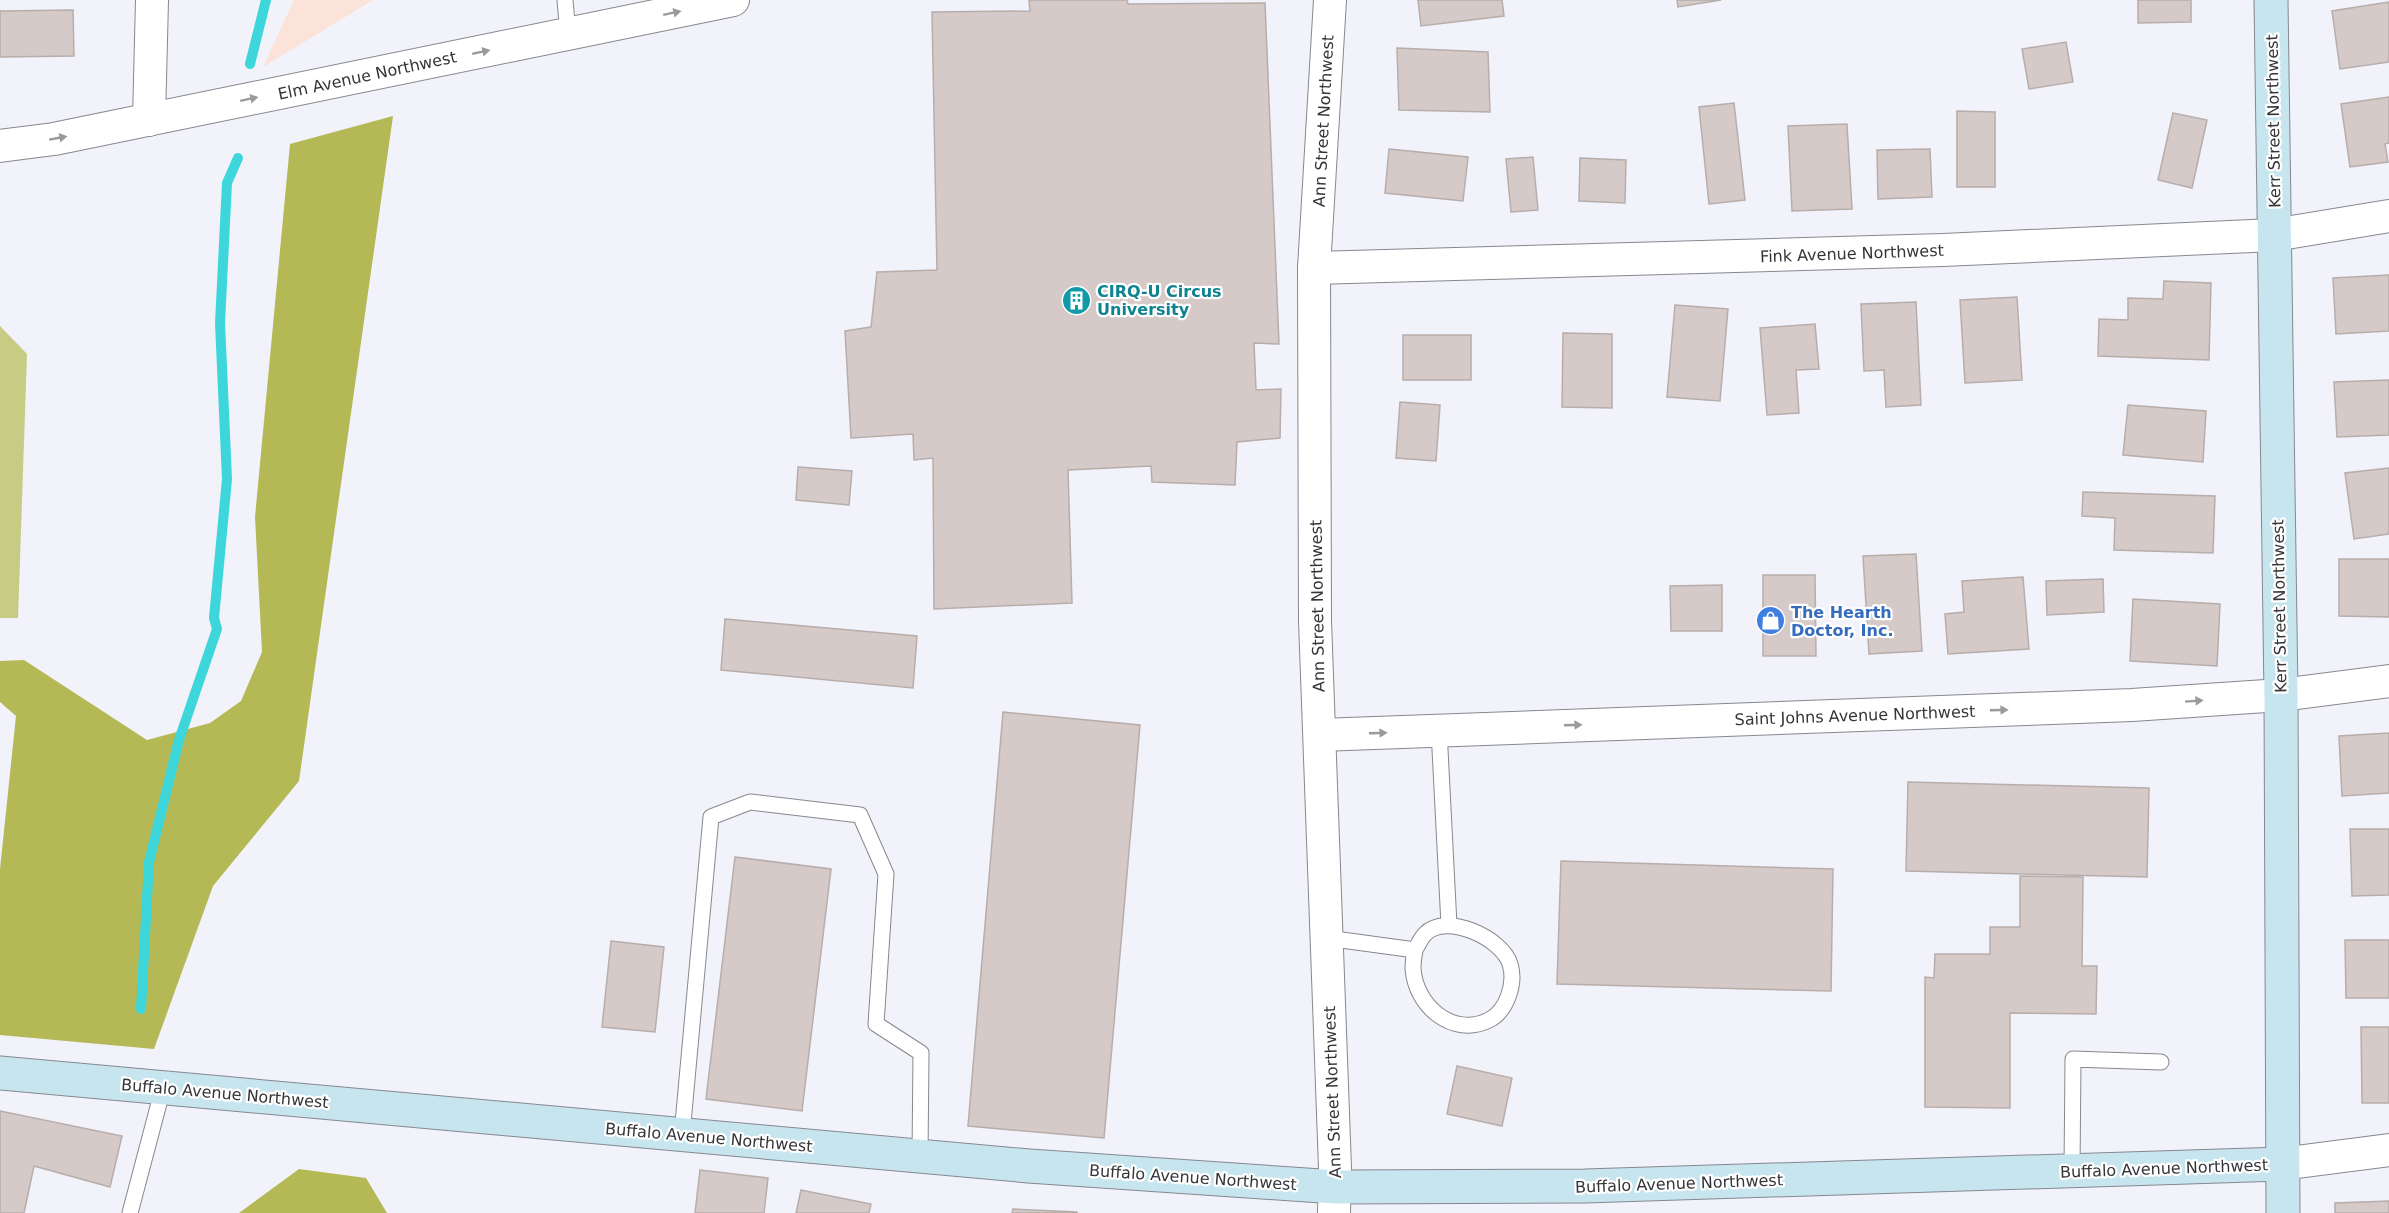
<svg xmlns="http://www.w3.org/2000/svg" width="2389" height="1213" font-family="'DejaVu Sans',sans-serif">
<rect width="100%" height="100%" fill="#f2f2fb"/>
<polygon fill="#fbe3d9" points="294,0 373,0 263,67"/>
<polygon fill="#c7cb83" points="0,326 27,354 18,618 0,618"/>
<g fill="#b4b855">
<polygon points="393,116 299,781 213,886 154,1049 0,1035 0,869 16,716 0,702 0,661 24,660 147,740 210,723 241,701 262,652 255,517 290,144"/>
<polygon points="299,1169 366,1178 387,1213 239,1213"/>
</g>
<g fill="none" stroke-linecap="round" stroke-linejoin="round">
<g stroke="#3cd6db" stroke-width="10">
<polyline points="250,64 266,0"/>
<polyline points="141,1009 149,862 179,740 217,629 214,618 227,479 220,323 227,183 238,158"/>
</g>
</g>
<g fill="#d5cac8" stroke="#b7adab" stroke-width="1.5">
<polygon points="1029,0 1127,0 1128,4 1265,3 1279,344 1254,343 1256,390 1281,389 1280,438 1237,442 1235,485 1152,482 1151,466 1068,470 1072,603 934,609 933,458 914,460 913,434 851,438 845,331 871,327 877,272 937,270 932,12 1030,11"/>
<polygon points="1418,0 1502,0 1504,16 1421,26"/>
<polygon points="1677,0 1721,0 1678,7"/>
<polygon points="2138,0 2191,0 2191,22 2138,23"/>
<polygon points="2389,2 2389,62 2340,69 2332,11"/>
<polygon points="73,10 74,56 0,57 0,11"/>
<polygon points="2066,42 2073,82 2029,89 2022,49"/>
<polygon points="1397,48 1488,52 1490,112 1399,110"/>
<polygon points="2389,97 2389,143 2385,144 2388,162 2350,167 2341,104"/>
<polygon points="1734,103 1745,200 1709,204 1699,107"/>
<polygon points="1957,111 1995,112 1995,187 1957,187"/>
<polygon points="2173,113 2207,120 2192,188 2158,180"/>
<polygon points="1847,124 1852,209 1792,211 1788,126"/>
<polygon points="1389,149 1468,157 1463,201 1385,193"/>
<polygon points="1930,149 1932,197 1878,199 1877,150"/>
<polygon points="1533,157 1538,210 1511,212 1506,159"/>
<polygon points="1580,158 1626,160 1625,203 1579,201"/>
<polygon points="2389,275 2389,331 2336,334 2333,278"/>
<polygon points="2164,281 2211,283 2209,360 2098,356 2099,319 2128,320 2128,298 2163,299"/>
<polygon points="2017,297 2022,380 1965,383 1960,300"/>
<polygon points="1916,302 1921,405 1886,407 1884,370 1864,371 1861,304"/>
<polygon points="1675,305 1728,309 1720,401 1667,397"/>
<polygon points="1815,324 1819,369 1796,370 1799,413 1767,415 1760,328"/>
<polygon points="1563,333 1612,334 1612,408 1562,407"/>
<rect x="1403" y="335" width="68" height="45"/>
<polygon points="2389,380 2389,435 2337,437 2334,382"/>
<polygon points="1400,402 1440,405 1436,461 1396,458"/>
<polygon points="2128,405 2206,411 2203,462 2123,455"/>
<polygon points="798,467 852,471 849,505 796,500"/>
<polygon points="2389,468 2389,534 2354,539 2345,473"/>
<polygon points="2083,492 2215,496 2213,553 2114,550 2115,518 2082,516"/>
<polygon points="1916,554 1922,651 1869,654 1863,556"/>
<polygon points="2339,559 2389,559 2389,617 2339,616"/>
<polygon points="1763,575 1815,575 1816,656 1763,656"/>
<polygon points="2023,577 2029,649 1948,654 1945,614 1964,612 1962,581"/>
<polygon points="2103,579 2104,612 2047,615 2046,581"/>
<polygon points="1722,585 1722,631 1671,631 1670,586"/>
<polygon points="2133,599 2220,604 2217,666 2130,661"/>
<polygon points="725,619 917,636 913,688 721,670"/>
<polygon points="1003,712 1140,725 1104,1138 968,1126"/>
<polygon points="2389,733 2389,793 2342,796 2339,736"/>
<polygon points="1908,782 2149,788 2147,877 1906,871"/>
<polygon points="2350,829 2389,829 2389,895 2352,896"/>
<polygon points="735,857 831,869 802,1111 706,1099"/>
<polygon points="1561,861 1833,869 1831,991 1557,984"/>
<polygon points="2020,876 2083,877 2082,966 2097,966 2096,1014 2010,1013 2010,1108 1925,1107 1925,977 1934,978 1935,954 1990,954 1990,927 2020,927"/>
<polygon points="2345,940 2389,940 2389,998 2346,998"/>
<polygon points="611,941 664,947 655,1032 602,1027"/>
<polygon points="2361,1027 2389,1027 2389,1103 2362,1103"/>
<polygon points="1457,1066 1512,1078 1502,1126 1447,1114"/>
<polygon points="0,1111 122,1136 110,1187 34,1166 24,1213 0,1213"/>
<polygon points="700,1170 768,1178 764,1213 695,1213"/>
<polygon points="801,1190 871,1204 869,1213 796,1213"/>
<polygon points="2389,1201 2389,1213 2335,1213 2335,1203"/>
<polygon points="1013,1209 1077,1212 1077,1213 1012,1213"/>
</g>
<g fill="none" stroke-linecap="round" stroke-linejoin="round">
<defs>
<g id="lane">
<polyline points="565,0 568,34"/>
<polyline points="1439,730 1449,925"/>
<path d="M1327,938L1415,950C1414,955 1413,962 1413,968C1415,1006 1453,1038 1489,1020C1507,1011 1516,983 1510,964C1502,938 1446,912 1425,934C1421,938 1418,945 1415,950"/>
<polyline points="682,1134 711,817 750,802 860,815 886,874 876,1024 921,1053 920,1156"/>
<polyline points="2072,1171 2073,1059 2161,1062"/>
<polyline points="130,1213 163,1088"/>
</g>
<g id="street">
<polyline points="1330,0 1314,268 1315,621 1335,1168 1334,1213"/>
<polyline points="149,120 152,0"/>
<polyline points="0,146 54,139 733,0"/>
<polyline points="1314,268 1943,250 2274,235 2389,216"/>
<polyline points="1320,735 2132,705 2281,695 2389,681"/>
<polyline points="2282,1164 2389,1150"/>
</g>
<g id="secondary">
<polyline points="2271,0 2281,695 2283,1213"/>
<polyline points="0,1073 1029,1166 1336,1187 1585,1186 2282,1164"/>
</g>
</defs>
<use href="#lane" stroke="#878790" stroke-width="17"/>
<use href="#street" stroke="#878790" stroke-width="34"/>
<use href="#secondary" stroke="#878790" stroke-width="35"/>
<use href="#lane" stroke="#fff" stroke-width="15"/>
<use href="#street" stroke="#fff" stroke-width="32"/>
<use href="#secondary" stroke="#c6e5ef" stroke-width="33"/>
</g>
<defs><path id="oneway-solid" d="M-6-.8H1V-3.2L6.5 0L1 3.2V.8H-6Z" transform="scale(1.5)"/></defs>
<g fill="#9a9a9c">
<use href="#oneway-solid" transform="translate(672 13) rotate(-12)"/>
<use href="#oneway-solid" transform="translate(481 52) rotate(-12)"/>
<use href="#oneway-solid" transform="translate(249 99) rotate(-12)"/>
<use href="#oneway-solid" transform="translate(58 138) rotate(-10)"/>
<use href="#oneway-solid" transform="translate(2194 701) rotate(-4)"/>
<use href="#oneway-solid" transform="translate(1999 710) rotate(-2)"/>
<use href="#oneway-solid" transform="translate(1573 725) rotate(-2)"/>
<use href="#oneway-solid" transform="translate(1378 733) rotate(-2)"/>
</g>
<defs>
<symbol id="building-disc" viewBox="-11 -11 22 22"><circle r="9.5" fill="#0f9aa8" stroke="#fff"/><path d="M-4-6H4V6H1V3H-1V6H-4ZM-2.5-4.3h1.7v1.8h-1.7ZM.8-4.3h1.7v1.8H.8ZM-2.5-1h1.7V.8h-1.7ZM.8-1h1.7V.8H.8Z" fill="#fff"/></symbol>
<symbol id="shop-disc" viewBox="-11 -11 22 22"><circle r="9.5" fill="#3f7fe0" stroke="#fff"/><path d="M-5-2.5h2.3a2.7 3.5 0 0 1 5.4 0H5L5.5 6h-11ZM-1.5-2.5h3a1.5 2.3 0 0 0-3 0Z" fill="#fff"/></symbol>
</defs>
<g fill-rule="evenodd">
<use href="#building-disc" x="1060" y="284" width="33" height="33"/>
<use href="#shop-disc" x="1754" y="604" width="33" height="33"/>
</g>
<g text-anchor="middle" stroke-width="4.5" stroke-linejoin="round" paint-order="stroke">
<g font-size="16" fill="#353539" stroke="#fff">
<text transform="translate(367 75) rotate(-12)" y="6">Elm Avenue Northwest</text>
<text transform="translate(1323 121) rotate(-87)" y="6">Ann Street Northwest</text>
<text transform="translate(2273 121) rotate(-91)" y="6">Kerr Street Northwest</text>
<text transform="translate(1852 253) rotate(-2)" y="6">Fink Avenue Northwest</text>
<text transform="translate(1317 606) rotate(-91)" y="6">Ann Street Northwest</text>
<text transform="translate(2279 606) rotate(-91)" y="6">Kerr Street Northwest</text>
<text transform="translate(1855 715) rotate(-2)" y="6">Saint Johns Avenue Northwest</text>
<text transform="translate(1332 1092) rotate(-92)" y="6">Ann Street Northwest</text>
<text transform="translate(225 1093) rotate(5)" y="6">Buffalo Avenue Northwest</text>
<text transform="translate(709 1137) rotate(5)" y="6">Buffalo Avenue Northwest</text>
<text transform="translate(2164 1168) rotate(-2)" y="6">Buffalo Avenue Northwest</text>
<text transform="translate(1193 1177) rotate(4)" y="6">Buffalo Avenue Northwest</text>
<text transform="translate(1679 1183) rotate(-2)" y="6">Buffalo Avenue Northwest</text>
</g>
<g font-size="16" font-weight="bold" fill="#0d838f" stroke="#fff" text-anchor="start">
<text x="1097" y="297">CIRQ-U Circus<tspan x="1097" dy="18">University</tspan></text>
</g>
<g font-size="16" font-weight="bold" fill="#366cbe" stroke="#fff" text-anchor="start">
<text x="1791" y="618">The Hearth<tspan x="1791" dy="18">Doctor, Inc.</tspan></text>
</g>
</g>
</svg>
